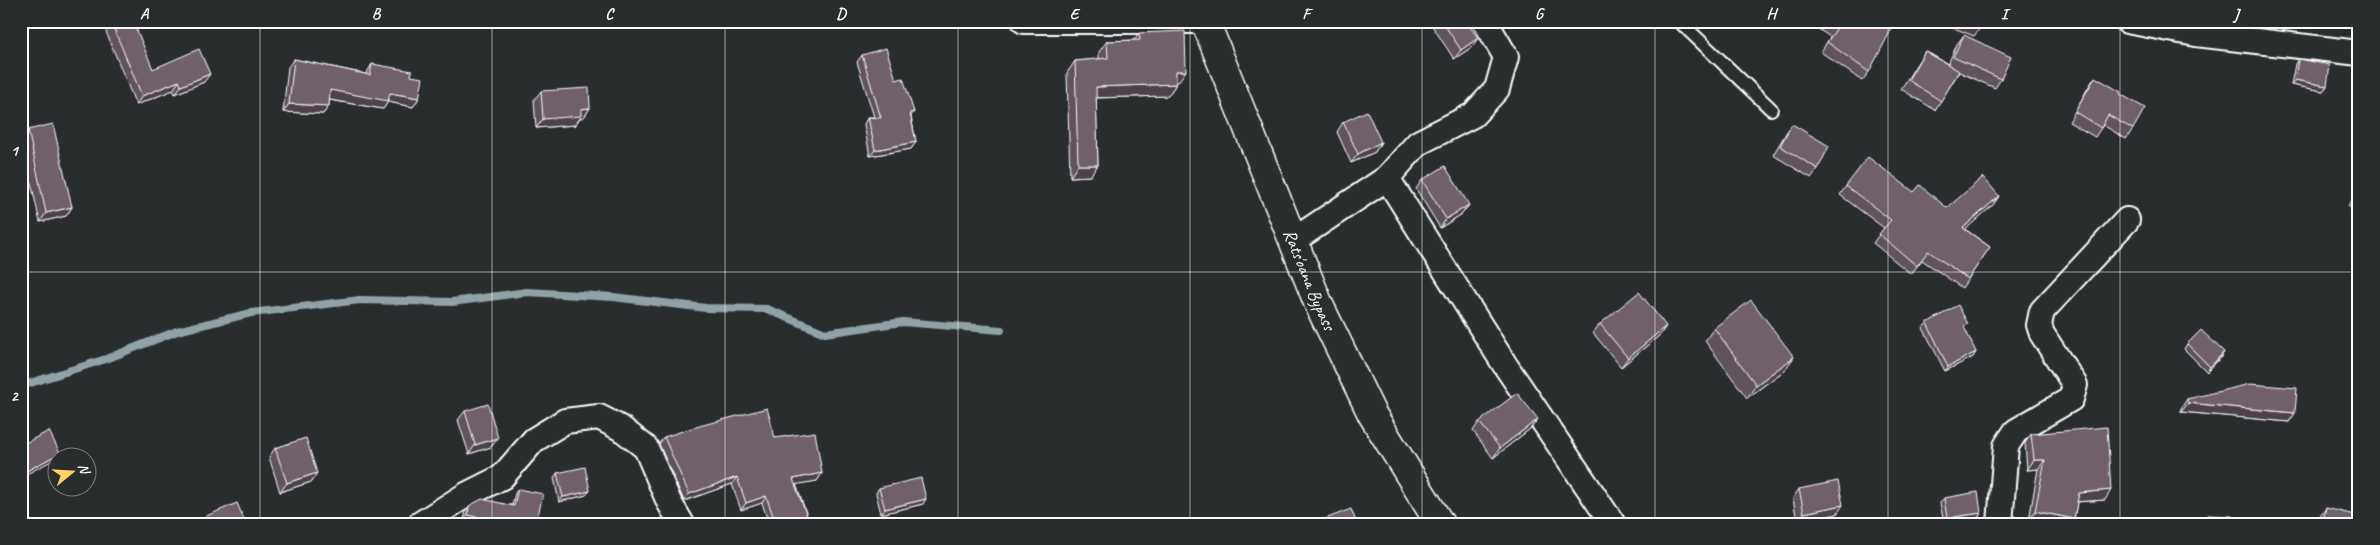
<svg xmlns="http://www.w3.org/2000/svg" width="2380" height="545" font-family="Caveat,sans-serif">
<rect width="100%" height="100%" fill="#2a2d2e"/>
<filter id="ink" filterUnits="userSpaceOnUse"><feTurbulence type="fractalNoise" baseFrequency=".02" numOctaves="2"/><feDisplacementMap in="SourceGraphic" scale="10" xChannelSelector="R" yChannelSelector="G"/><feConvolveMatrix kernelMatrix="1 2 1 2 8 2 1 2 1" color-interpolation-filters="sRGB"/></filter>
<g filter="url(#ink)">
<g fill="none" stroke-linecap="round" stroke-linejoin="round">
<polyline stroke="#91a2a7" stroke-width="8" points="21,386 106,359 177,331 251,313 360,300 452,302 527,292 613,297 706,308 767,309 825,333 903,322 1001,330"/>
<defs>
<polyline id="service" points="1679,21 1771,109"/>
<g id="minor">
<polyline points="1024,21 1211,21"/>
<polyline points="2127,21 2196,34 2359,53"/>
<polyline points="1387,178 1505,365 1613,524"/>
<polyline points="1294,240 1387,178 1418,143 1473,115 1497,89 1506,57 1485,21"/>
<polyline points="420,524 466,495 502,477 534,440 565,421 599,417 622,429 646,448 669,502 682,524"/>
<polyline points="2000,524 2006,446 2016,431 2071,399 2075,385 2042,334 2039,325 2042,311 2127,220"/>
</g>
<g id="tertiary">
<path id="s1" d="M1205,21L1319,305L1372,414L1440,524"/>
</g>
</defs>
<use href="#service" stroke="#fff" stroke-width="16"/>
<use href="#minor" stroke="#fff" stroke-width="28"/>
<use href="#tertiary" stroke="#fff" stroke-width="31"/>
<use href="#service" stroke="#2a2d2e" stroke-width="12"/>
<use href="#minor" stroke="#2a2d2e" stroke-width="24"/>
<use href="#tertiary" stroke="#2a2d2e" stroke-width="28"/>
</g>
<g fill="#60535d" stroke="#fff">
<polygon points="1429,21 1466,21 1472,47 1454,59"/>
<polygon points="1807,21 1877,21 1869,72 1862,81 1821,52 1830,37"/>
<polygon points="112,24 153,69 204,82 175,94 173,90 136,105 106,32"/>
<polygon points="1139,33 1178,82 1176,82 1176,84 1168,96 1096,98 1098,165 1090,176 1070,177 1067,73 1075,61 1099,59 1099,52 1107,41 1134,40"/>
<polygon points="1964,35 2001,79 1995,88 1959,72 1935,110 1901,89 1925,51 1948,64 1957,44"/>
<polygon points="862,55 896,80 914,112 911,116 916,142 911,149 870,156 864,124 868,117 874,117 857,62"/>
<polygon points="294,59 366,74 372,64 411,76 419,98 413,107 388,102 383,109 329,100 329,106 323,114 283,112 288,67"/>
<polygon points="2298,59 2327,86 2323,91 2291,85 2295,64"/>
<polygon points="2095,77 2133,129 2126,139 2103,125 2095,137 2069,122 2089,86"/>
<polygon points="541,91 590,108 584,117 580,118 575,125 536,128 534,100"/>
<polygon points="1343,122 1381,142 1375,152 1351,163 1337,132"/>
<polygon points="1792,124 1818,169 1811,178 1773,155 1786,133"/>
<polygon points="28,130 72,207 66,216 40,222 21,139"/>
<polygon points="1422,180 1469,205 1462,214 1440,228 1416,189"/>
<polygon points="1846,186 1914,192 1947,208 1999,196 1993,205 1965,229 1990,247 1962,288 1922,260 1911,274 1873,243 1884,228 1840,195"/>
<polygon points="2359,190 2359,214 2348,206"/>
<polygon points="1927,323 1976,352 1973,357 1945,371 1923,328"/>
<polygon points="1600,324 1666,326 1660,335 1621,367 1593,333"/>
<polygon points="1714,328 1785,370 1747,398 1705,341"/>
<polygon points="2187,344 2224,352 2221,357 2207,372 2184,349"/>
<polygon points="2187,399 2295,413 2289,422 2181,412 2181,408"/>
<polygon points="465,411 498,438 491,447 469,454 458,420"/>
<polygon points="1538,419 1531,428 1493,458 1473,431 1479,422"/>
<polygon points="2031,434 2105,500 2077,502 2074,519 2071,524 2047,524 2029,520 2038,469 2027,470 2025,443"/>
<polygon points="664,437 775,438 822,473 817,481 796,484 810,524 769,524 762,503 741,510 732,484 684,501 659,444"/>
<polygon points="275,448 311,482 280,492 269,457"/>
<polygon points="557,473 590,491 586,495 559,502 554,478"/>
<polygon points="879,488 923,504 881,514 876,493"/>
<polygon points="518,489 536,524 464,520 466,511 469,506 512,505 515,493"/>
<polygon points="1799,489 1837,514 1797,522 1793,498"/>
<polygon points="1944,498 1981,513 1978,518 1944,523 1940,503"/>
<polygon points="2326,508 2357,524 2317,524 2318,519"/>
<polygon points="2207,515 2232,524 2191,524 2192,522 2201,523"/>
<polygon points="204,517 246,524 202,524 201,522"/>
</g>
<g fill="#4e434c" stroke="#fff">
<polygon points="623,21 651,21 670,23 667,28 621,23"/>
<polygon points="1936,21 1966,21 1981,27 1974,36"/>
<polygon points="1478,38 1472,47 1454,59 1461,50"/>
<polygon points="1176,71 1186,71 1178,82 1168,83"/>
<polygon points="210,74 204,82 175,94 181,86"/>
<polygon points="2295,80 2327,86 2323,91 2291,85"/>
<polygon points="179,81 173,90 136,105 142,96"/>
<polygon points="1176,84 1168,96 1088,98 1096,87"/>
<polygon points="330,90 390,93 419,98 413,107 388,102 383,109 324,99"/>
<polygon points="289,104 329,106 323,114 283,112"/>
<polygon points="590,108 584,117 580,118 575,125 536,128 543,119 581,109"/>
<polygon points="916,142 911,149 870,156 875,150"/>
<polygon points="1381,142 1375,152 1351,163 1358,154"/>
<polygon points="1078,165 1098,165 1090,176 1070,177"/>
<polygon points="1999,196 1993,205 1957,237 1963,228"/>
<polygon points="1469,205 1462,214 1440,228 1446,219"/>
<polygon points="72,207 66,216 40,222 46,213"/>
<polygon points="1666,326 1660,335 1621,367 1628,358"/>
<polygon points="1976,352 1973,357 1945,371 1948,367"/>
<polygon points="2224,352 2221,357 2207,372 2210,367"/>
<polygon points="1794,357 1785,370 1747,398 1756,385"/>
<polygon points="2188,403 2295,413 2289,422 2181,412"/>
<polygon points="1538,419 1531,428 1493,458 1500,448"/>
<polygon points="498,438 491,447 469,454 475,445"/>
<polygon points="60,453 57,458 21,477 21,474"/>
<polygon points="2034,460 2045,460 2038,469 2027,470"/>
<polygon points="317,473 311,482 280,492 287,483"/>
<polygon points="822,473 817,481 788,486 793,479"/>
<polygon points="737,477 732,484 684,501 689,494"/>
<polygon points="2111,490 2105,500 2073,502 2079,493"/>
<polygon points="590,491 586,495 559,502 563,497"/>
<polygon points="766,496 762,503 741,510 746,503"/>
<polygon points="926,499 923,504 881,514 885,509"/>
<polygon points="1843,505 1837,514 1797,522 1804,513"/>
<polygon points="2035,511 2074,519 2071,524 2047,524 2029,520"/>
<polygon points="1981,513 1978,518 1944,523 1947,518"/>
<polygon points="468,515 506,524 482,524 464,520"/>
</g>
<g fill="#70606c" stroke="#fff">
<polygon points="119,21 133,21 153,69 199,49 210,74 181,86 179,81 142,96 112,24"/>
<polygon points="651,21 670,21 670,23"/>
<polygon points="1442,21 1466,21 1478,38 1461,50"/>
<polygon points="1826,21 1877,21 1891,30 1869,72 1827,42 1837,28"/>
<polygon points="1966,21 1983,21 1981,27"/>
<polygon points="1185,31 1186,71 1176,71 1176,84 1096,87 1098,165 1078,165 1075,61 1108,58 1107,41 1140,40 1139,33"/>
<polygon points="1964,35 2011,57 2001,79 1953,57"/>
<polygon points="886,48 896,80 903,78 914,112 910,113 916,142 875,150 868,117 881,118 862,55"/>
<polygon points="1925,51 1959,71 1941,101 1908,80"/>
<polygon points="294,59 370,75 372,64 412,71 411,76 423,78 419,98 390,93 388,101 330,90 329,106 289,104"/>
<polygon points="2298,59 2330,65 2327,86 2295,80"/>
<polygon points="2095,77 2121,92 2120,94 2145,108 2133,129 2108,115 2101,128 2075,112"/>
<polygon points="589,88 590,108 581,109 581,116 543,119 541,91"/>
<polygon points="1367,111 1381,142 1358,154 1343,122"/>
<polygon points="53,124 72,207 46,213 28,130"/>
<polygon points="1792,124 1829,146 1818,169 1780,146"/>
<polygon points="1868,157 1914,192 1920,185 1947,208 1983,177 1999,196 1963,228 1990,247 1968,279 1928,251 1917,266 1879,234 1891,220 1846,186"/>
<polygon points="1445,166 1469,205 1446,219 1422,180"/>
<polygon points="2359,190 2359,200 2354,197"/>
<polygon points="1639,292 1666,326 1628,358 1600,324"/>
<polygon points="1751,300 1794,357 1756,385 1714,328"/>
<polygon points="1958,305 1968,324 1964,327 1976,352 1948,367 1927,323"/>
<polygon points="2201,330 2224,352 2210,367 2187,344"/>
<polygon points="2250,384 2297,388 2295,413 2188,403 2187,399"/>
<polygon points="1517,393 1538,419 1500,448 1479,422"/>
<polygon points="488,404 498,438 475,445 465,411"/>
<polygon points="767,408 775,438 815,432 822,473 793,479 810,524 776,524 766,496 746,503 737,477 689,494 664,437 692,428"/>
<polygon points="2107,427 2111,490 2079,493 2074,519 2035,511 2045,460 2034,460 2031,434"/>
<polygon points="49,431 60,453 21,474 21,445"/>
<polygon points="306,438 317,473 287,483 275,448"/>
<polygon points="585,467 590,491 563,497 557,473"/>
<polygon points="921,478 926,499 885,509 879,488"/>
<polygon points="1838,481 1843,505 1804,513 1799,489"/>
<polygon points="518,489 543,494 536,524 506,524 468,515 469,506 482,499 514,506"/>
<polygon points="1978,492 1981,513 1947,518 1944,498"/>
<polygon points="237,503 246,524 207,524 204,517"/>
<polygon points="2326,508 2359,516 2357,524 2322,524"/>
<polygon points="1351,509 1357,524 1318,524 1317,522"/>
<polygon points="2207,515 2232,516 2232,524 2192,524 2192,522 2207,523"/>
<polygon points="1733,517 1738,524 1722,524"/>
<polygon points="325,522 364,523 364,524 325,524"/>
</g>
</g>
<path fill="none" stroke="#fff" stroke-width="1" stroke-opacity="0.55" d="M260,21V524M492,21V524M725,21V524M958,21V524M1190,21V524M1422,21V524M1655,21V524M1888,21V524M2120,21V524M21,272H2359"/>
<g text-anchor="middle" stroke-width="5" stroke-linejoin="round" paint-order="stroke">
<g font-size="18" fill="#fff" stroke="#2a2d2e">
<text dy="6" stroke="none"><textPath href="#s1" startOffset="279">Rats'oana Bypass</textPath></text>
</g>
</g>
<rect width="2380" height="545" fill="none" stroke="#2a2d2e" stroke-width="55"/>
<g transform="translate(72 472) rotate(72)"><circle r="24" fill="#2a2d2e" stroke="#7f8182"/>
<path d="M0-4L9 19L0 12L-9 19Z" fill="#ffd166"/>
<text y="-8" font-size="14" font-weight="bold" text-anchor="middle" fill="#ffffff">N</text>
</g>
<rect x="28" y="28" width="2324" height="490" fill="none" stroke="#fff" stroke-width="2"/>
<g font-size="16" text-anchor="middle" font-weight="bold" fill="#fff">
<text x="144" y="19">A</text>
<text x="376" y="19">B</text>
<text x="609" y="19">C</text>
<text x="841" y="19">D</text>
<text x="1074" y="19">E</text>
<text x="1306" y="19">F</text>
<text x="1539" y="19">G</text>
<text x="1771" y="19">H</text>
<text x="2004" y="19">I</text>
<text x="2236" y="19">J</text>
<text x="14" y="156">1</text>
<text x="14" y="401">2</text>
</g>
</svg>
